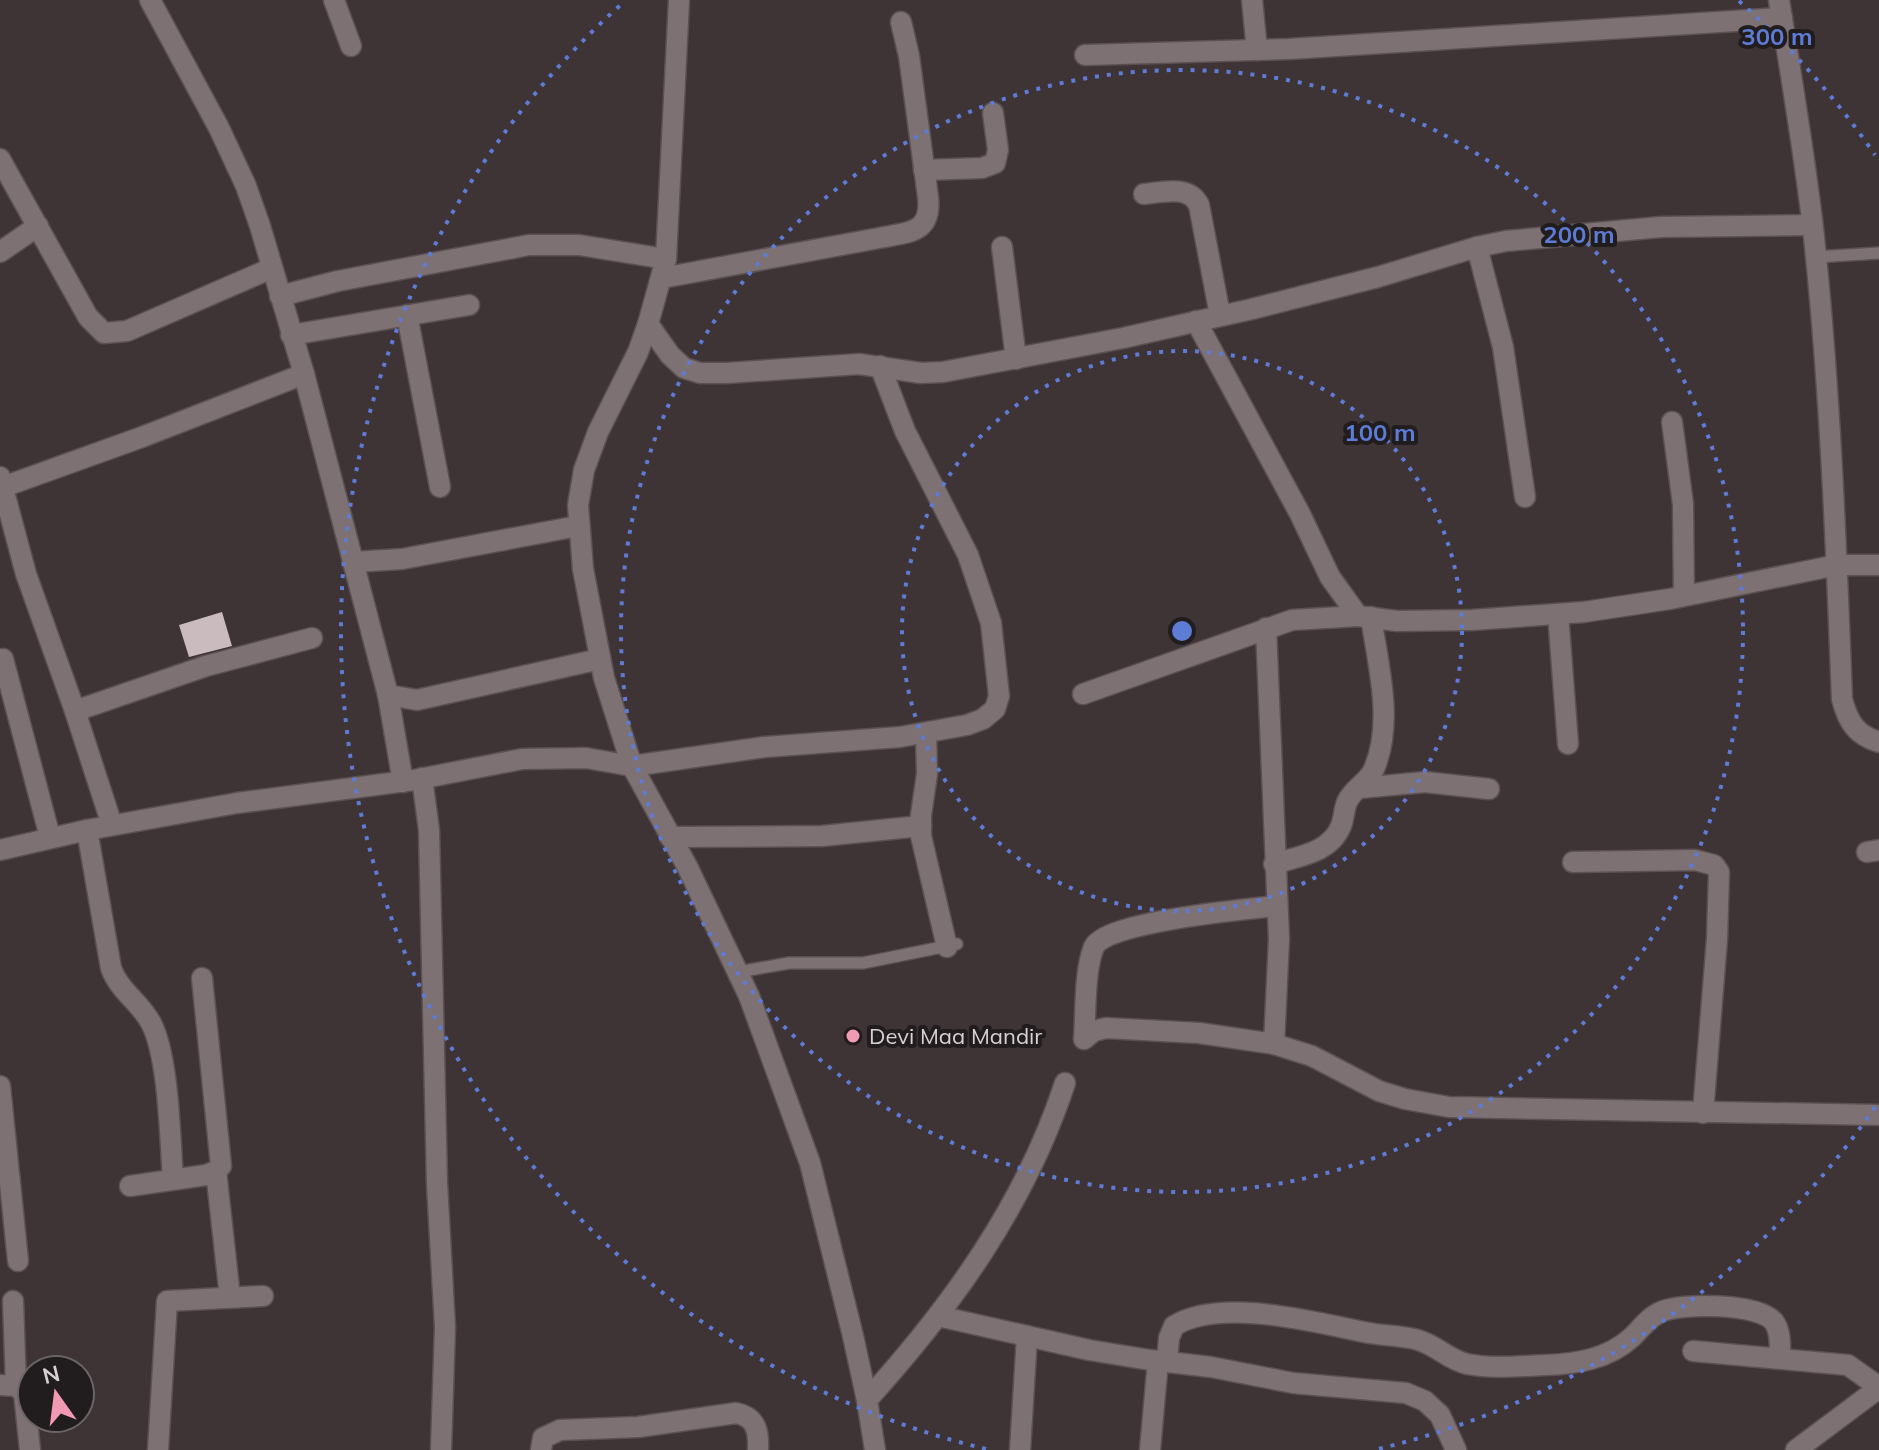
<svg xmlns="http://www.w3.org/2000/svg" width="1879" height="1450" font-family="Mulish,sans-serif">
<rect width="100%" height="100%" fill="#3e3335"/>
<polygon fill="#cabbbf" points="222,612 232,646 189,657 179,625"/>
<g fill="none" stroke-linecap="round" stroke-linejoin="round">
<defs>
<g id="service">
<polyline points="1816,257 1879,253"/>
<polyline points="738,972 789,963 863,963 957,944"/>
</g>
<g id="minor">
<polyline points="150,0 219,128 246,186 260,226 304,374 388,695 417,700 600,659"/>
<polyline points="334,0 351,46"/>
<polyline points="1252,0 1257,50"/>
<path d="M1779,0C1791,76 1804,151 1813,228C1830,384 1836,542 1842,699C1848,722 1856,735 1879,742"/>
<polyline points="1085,55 1289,49 1782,18"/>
<polyline points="0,159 88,317 104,333 127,331 272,268"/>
<polyline points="924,170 982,168 995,163 998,150 993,113"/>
<path d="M1144,194C1164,192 1189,185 1199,205L1220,315"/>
<polyline points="1002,247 1016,359"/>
<polyline points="1477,247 1503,347 1525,497"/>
<polyline points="0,252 38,226"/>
<path d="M662,278L879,238C908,232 932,234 928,197L909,56L901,22"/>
<polyline points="280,296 338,281 529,245 579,245 666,259"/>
<polyline points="407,315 440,487"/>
<polyline points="1196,321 1300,514 1330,577 1358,616 1397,621 1472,620 1584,612 1670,599 1837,565 1879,565"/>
<polyline points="648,324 670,355 684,368 700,373 727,373 859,364 921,373 943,372 1123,338 1252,309 1378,277 1477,247 1506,241 1661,227 1812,225"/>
<polyline points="291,335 469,305"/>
<polyline points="1672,422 1683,504 1684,596"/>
<polyline points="0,477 26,574 75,711 112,825"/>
<polyline points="3,487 142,437 304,374"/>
<polyline points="353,562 402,559 578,526"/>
<polyline points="1558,614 1568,744"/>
<polyline points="1266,628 1279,939 1274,1044"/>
<polyline points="3,659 50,837"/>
<polyline points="1083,694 1292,620 1358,616"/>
<polyline points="388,695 403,782"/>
<polyline points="75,711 206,666 312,638"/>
<polyline points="926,733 927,774 921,815 921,836 947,947"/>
<polyline points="422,778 429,830 437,1183 445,1327 441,1450"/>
<polyline points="1360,788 1425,782 1489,789"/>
<path d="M87,830L111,968C119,991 140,1002 151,1023C169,1057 170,1140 173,1179"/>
<polyline points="670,837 822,836 921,826"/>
<polyline points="0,850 87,830 237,803 414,780 522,759 586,758 632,766 765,747 900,737 967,725 983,719 995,709 999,696 991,623 968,555 905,431 880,366"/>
<polyline points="1867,852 1879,850"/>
<polyline points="1573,862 1695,860 1714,865 1719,872 1717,939 1703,1113"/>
<path d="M1274,864C1299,856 1330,853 1341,826C1344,818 1344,809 1347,802C1353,788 1368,783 1374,769C1394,722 1378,665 1371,617"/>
<polyline points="1084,1039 1094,1031 1106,1028 1199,1033 1274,1044 1312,1056 1379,1091 1405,1099 1449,1107 1879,1115"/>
<path d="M1084,1039C1086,1013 1084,971 1094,947C1104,922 1247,909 1277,906"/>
<polyline points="0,1086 18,1261"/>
<polyline points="216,1171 230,1297"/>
<polyline points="130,1186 206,1175 216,1171 221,1166 202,978"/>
<polyline points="13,1301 16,1386"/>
<polyline points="938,1316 1089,1350 1150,1360 1211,1367 1293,1383 1406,1393 1425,1401 1440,1415 1456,1450"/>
<polyline points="1693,1351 1848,1365 1879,1387"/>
<path d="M1167,1362L1169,1338L1174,1326C1219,1297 1314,1322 1364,1332C1382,1336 1401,1335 1418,1340C1436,1345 1449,1360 1467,1364C1493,1369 1520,1366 1546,1365C1576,1364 1608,1359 1631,1338C1641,1329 1649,1316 1663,1311C1683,1303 1760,1303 1774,1322C1781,1331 1780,1346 1780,1357"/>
<polyline points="0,1385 16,1386 24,1393 30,1450"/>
<path d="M867,1400C952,1306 1025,1205 1065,1083"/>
<polyline points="158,1450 167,1301 263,1296"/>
<path d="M541,1450L543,1438L560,1430L638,1427L736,1413C756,1417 759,1431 758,1450"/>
<polyline points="1020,1450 1027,1336"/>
<polyline points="1150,1450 1158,1361"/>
<polyline points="1796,1450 1879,1388"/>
</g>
<polyline id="tertiary" points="679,0 666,259 648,324 638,352 598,432 584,470 578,505 583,569 604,678 632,766 687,866 749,996 810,1163 853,1336 867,1400 875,1450"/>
</defs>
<use href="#service" stroke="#5b5153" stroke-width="14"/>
<use href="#minor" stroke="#5b5153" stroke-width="23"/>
<use href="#tertiary" stroke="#5b5153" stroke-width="23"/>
<use href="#service" stroke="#7e7174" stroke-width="11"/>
<use href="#minor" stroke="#7e7174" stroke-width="20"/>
<use href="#tertiary" stroke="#7e7174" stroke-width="20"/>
</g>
<g fill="none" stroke="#5e7cd6" stroke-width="4" stroke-dasharray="4 8">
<circle cx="1182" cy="631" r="280"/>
<circle cx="1182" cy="631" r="561"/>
<path d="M1875 1107A841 841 0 0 1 1378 1449M986 1449A841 841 0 0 1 625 1M1739 1A841 841 0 0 1 1875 155"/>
</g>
<circle fill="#f19ab3" stroke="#211c1d" stroke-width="3" cx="853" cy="1036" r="8"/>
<g text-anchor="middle" stroke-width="8" stroke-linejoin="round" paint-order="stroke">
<g font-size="22" fill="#d8d0d2" stroke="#211c1d" text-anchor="start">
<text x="869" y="1044">Devi Maa Mandir</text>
</g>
</g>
<circle cx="1182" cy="631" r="12" fill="#5e7cd6" stroke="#211c1d" stroke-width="4"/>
<g font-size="24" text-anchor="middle" font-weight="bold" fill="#5e7cd6" stroke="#211c1d" stroke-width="8" stroke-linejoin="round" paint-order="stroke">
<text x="1777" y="45">300 m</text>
<text x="1579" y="243">200 m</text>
<text x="1380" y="441">100 m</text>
</g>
<g transform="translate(56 1394) rotate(346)"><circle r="38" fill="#211c1d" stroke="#6a6465" stroke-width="2"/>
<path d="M0-6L14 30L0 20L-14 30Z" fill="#f19ab3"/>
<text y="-12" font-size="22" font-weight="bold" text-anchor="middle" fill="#d8d0d2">N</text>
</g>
</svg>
